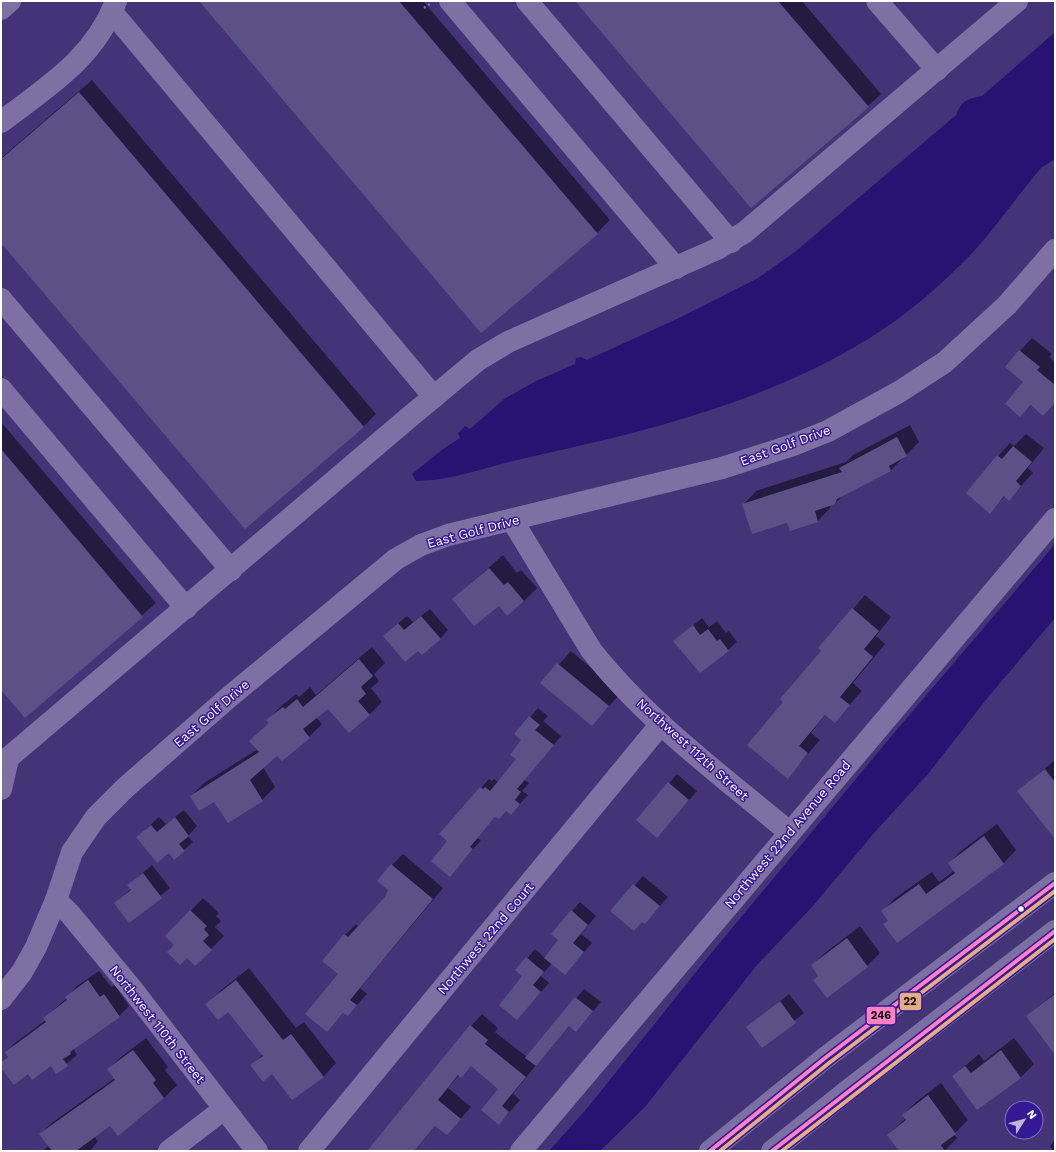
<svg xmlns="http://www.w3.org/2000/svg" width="1056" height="1152" font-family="'Work Sans',sans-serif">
<rect width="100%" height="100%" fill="#433478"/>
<g fill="#291372">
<path d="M1055,32V159L1041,168C1018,195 998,224 975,250C959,267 940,285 922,300C823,383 686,422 561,450C540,455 519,459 498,465C471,472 444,481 416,481L412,474L443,449L460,438L458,433L465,426L470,429L504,399L536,381L575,364L576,358L581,357L587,360L681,317L758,278L796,251L956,115C962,100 967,99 982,96Z"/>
<polygon points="1055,544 1055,618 989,696 928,774 874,833 812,907 757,965 645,1107 600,1151 549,1151 589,1106 708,957 889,739"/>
</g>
<g fill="#0007">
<polygon points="200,1 423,1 610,220 597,233"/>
<polygon points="576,1 802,1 881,94 868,106"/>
<polygon points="92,80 376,414 363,427 1,241 1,158"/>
<polygon points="1032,338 1052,354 1049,357 1055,362 1055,407 1053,405 1032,405 1020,416 1025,382 1020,351"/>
<polygon points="1,422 156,603 25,717 1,689"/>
<polygon points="910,425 919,442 891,470 843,495 835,504 830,505 830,508 818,521 788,522 744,504 756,491 846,462 853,455"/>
<polygon points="1026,434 1044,448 1028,468 1033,473 1009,499 1005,496 990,512 998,456 1010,443 1014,446"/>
<polygon points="503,555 517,573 521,570 537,588 524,601 507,614 499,604 453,599"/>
<polygon points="865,595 891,617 876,636 885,644 853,683 862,691 835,721 826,714 811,733 820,740 788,777 784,701 822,651 819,648"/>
<polygon points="430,609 448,630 440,639 392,628 407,616 413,622"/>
<polygon points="702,618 709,627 717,621 726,633 729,631 737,642 728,650 674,641"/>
<polygon points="372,647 385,663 374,674 379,681 371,688 382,702 369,715 328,707 316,717 322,724 309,737 277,754 263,767 275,787 262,800 214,800 191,796 204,783 258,749 251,741 270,723 268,720 280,707 296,694 299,697 310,687 316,695"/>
<polygon points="571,651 621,693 592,725 542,683"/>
<polygon points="538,708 548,716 543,721 561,736 524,780 529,783 522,791 528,795 511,814 507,810 496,816 477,838 481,840 458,867 449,841 481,788 489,779 492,781 494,779 498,782 517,759 523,740 515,734"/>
<polygon points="1055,760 1055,830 1019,791"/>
<polygon points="677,774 697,791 665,828 637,820"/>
<polygon points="184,810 197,826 188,836 193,842 174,859 169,852 137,837 159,817 166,824"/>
<polygon points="997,824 1016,850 1004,863 897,942 889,920 883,911 895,898 932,872 939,882 955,870 949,863 962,850"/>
<polygon points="403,854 443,888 360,988 367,994 348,1015 344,1012 327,1031 339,974 345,935 356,924 359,927 386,897 390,890 392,865"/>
<polygon points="152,865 170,888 129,921 115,903 131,889 128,885"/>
<polygon points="643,876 668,897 645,923 612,911"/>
<polygon points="203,898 219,913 216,916 221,921 215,927 224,936 195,965 166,936"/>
<polygon points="580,902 596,916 581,934 592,943 573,965 552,963 541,976 549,983 517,1019 524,976 517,970 535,949 545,958 560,939 572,911"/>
<polygon points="860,926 880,953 867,966 827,996 819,975 812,965 825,953"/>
<polygon points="249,968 296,1028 304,1022 336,1063 324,1076 292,1099 272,1073 252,1066 263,1054 228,1011 207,1004 220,991"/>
<polygon points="99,971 111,987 115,985 129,1006 119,1016 78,1045 74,1050 77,1055 57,1072 51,1065 28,1073 1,1066 1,1063 9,1055 6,1052 16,1042 46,1020 44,1018 67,998 67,997 77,986"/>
<polygon points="584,989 601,1002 576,1031 570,1025 536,1065 513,1094 520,1100 499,1124 500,1089 472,1065 461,1076 459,1075 448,1088 471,1107 447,1134 436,1125 414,1151 368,1151 471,1026 482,1014 498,1028 495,1032 527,1057"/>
<polygon points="1055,993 1055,1037 1027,1016"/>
<polygon points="789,994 804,1013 762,1046 747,1027"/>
<polygon points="146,1038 168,1067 165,1070 177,1085 164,1098 118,1135 110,1124 94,1136 98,1141 90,1151 43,1151 49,1145 40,1134 53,1122 115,1078 108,1069 121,1057"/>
<polygon points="1014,1038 1034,1064 1021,1077 977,1109 953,1076 979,1054 984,1061"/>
<polygon points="941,1083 968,1120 954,1134 957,1138 944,1151 900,1151 888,1135 906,1118 903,1115 916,1102"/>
<polygon points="1055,1140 1055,1151 1053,1151 1050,1146"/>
</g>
<g fill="#5c5187">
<polygon points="199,1 399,1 598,234 481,333"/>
<polygon points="575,1 778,1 869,107 751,208"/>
<polygon points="79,92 364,427 245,529 1,243 1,159"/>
<polygon points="1019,350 1040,367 1037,370 1055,385 1055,403 1043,416 1031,405 1020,417 1005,404 1023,382 1005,367"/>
<polygon points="897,437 907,456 889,466 891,471 837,499 835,504 815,511 818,522 790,531 787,523 752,534 742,504 842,472 839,468"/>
<polygon points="1013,446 1032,462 1016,481 1021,486 1009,501 1004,496 990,514 966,493 997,455 1002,459"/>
<polygon points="1,449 143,617 25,718 1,690"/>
<polygon points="489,568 504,585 508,582 524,601 507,616 499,606 474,626 452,599"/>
<polygon points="852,608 879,631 864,649 873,657 840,697 850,705 835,723 825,715 799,746 808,753 788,779 747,745 783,702 780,699 821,651 818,648"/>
<polygon points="421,616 441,639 422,655 418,651 405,662 383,636 398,623 404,630"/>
<polygon points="693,625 700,635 708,629 717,641 720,639 729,651 700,673 673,641"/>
<polygon points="359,659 373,676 361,687 366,694 358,701 370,715 349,733 328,709 303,729 310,738 282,761 277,756 250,780 263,801 228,823 214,802 199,811 190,796 259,752 249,741 269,723 266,720 283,707 285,709 297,699 303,707"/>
<polygon points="557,663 609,706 592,726 540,683"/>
<polygon points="529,716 540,725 535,730 554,745 517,789 521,792 515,800 520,804 511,815 506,811 499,819 495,817 470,847 473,849 450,877 431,861 447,841 439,834 480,787 483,789 485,787 490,791 516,759 510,755 521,740 514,734"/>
<polygon points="1045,769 1055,782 1055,839 1017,791"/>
<polygon points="668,782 689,800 657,838 636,820"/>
<polygon points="175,817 189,836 179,844 185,851 174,860 169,853 157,863 136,837 151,825 157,832"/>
<polygon points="984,836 1004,864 897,943 883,924 888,921 881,911 919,884 926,894 955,873 948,863"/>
<polygon points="391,864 433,899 350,1000 357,1005 348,1016 343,1013 327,1032 305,1014 338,974 322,961 344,934 348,937 385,897 388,890 377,881"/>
<polygon points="143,873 162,898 129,923 114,903 131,890 127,885"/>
<polygon points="633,884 660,906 645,924 642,922 634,931 610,911"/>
<polygon points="190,910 207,926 204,929 209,935 203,941 212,950 195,966 187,958 180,965 167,952 174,945 165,936"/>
<polygon points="571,910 588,925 573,943 584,952 565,975 544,958 558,940 551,934"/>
<polygon points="847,938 868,967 827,998 813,980 818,976 811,965"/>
<polygon points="526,957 544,972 533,985 541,992 517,1020 499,1005 522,976 515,970"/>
<polygon points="88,980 100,997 104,994 120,1017 70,1052 71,1054 63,1059 68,1066 56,1074 51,1066 32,1080 28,1074 14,1085 1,1068 1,1062 8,1057 5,1052 46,1022 43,1018 67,1000 65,997"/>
<polygon points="236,980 283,1040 291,1034 324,1077 292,1100 272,1074 263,1082 250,1065 263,1056 228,1012 218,1020 205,1004"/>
<polygon points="1055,994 1055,1055 1026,1016"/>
<polygon points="575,997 593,1011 576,1032 569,1026 536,1066 525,1058"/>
<polygon points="780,1001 796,1023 762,1048 746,1027"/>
<polygon points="470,1025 488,1040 485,1044 526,1077 502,1106 509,1112 499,1125 481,1110 498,1089 471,1066 461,1078 458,1075 438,1100 461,1119 447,1135 435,1126 414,1151 367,1151"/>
<polygon points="133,1050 156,1080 153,1083 164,1098 118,1136 110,1126 76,1151 52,1151 39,1134 115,1080 107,1069"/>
<polygon points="1001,1050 1021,1078 977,1110 952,1076 965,1066 971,1073"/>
<polygon points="928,1095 956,1134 941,1145 945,1151 899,1151 887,1135 906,1120 902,1115"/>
</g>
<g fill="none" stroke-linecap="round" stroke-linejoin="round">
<polyline stroke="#7d71a3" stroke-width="2.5" stroke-dasharray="2 3" stroke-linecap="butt" points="424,8 431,3"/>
<g stroke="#7d71a3" stroke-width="22">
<polyline points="450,1 676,268"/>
<polyline points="527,1 731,242"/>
<polyline points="877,1 937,70"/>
<polyline points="1,9 10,1"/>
<polyline points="112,12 434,397"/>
<path d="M1,122C47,87 95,58 116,1"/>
<polyline points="1,299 231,570"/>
<polyline points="1,389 186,608"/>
<path d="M512,520L591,650C646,720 721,775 789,832"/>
<polyline points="1,764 406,420 478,360 508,342 717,249 745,232 1017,1"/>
<polyline points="1,789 8,759"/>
<polyline points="56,900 70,914 132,989 257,1151"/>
<polyline points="1,999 22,972 36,947 56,900 72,852 96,817 125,788 228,698 396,559 421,545 448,535 722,468 793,445 828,431 899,392 945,362 1007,305 1055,250"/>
<polyline points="169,1151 224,1109"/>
<polyline points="309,1151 661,724"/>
<polyline points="521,1151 1055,519"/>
</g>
<g stroke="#7b70a2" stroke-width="22">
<polyline points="710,1151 825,1058 1055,883"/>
<polyline points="772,1151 851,1088 1055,931"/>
</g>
<defs>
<g id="bus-1">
<polyline points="710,1151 825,1058 1055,883"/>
<polyline points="772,1151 1055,931"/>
</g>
<g id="bus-2">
<polyline points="720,1151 829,1063 1055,891"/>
<polyline points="782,1151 1055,939"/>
</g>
</defs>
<use href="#bus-1" stroke="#341894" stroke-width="7"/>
<use href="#bus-2" stroke="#341894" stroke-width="7"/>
<use href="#bus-1" stroke="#ff80c5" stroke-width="4"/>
<use href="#bus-2" stroke="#e5ac83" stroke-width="4"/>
</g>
<circle fill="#fff" stroke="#341894" stroke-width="1.5" cx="1021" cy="909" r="3.5"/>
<g text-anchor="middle" stroke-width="3" stroke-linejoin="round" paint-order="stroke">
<g font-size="13" fill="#fff" stroke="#341894">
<text transform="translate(785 445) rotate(-20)" y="5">East Golf Drive</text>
<text transform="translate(473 531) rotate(-15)" y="5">East Golf Drive</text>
<text transform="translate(211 713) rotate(-41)" y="5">East Golf Drive</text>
<text transform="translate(693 749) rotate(42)" y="5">Northwest 112th Street</text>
<text transform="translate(787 834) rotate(-50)" y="5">Northwest 22nd Avenue Road</text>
<text transform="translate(485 938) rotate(-50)" y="5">Northwest 22nd Court</text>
<text transform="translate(158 1024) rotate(52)" y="5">Northwest 110th Street</text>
</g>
</g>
<g stroke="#341894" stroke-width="1.5">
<rect x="899" y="992" width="23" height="19" rx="4" fill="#e5ac83"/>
<rect x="866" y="1006" width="30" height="19" rx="4" fill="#ff80c5"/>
</g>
<g font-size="11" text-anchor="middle" font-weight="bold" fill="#111">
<text x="910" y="1005">22</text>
<text x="881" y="1019">246</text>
</g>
<rect width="1056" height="1152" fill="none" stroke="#ffffff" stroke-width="4"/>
<g transform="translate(1024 1120) rotate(54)"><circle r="19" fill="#341894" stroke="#8574bf"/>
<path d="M0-3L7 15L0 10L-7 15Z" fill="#bdb8d0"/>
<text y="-6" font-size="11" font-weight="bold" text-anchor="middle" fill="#ffffff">N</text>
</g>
</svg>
